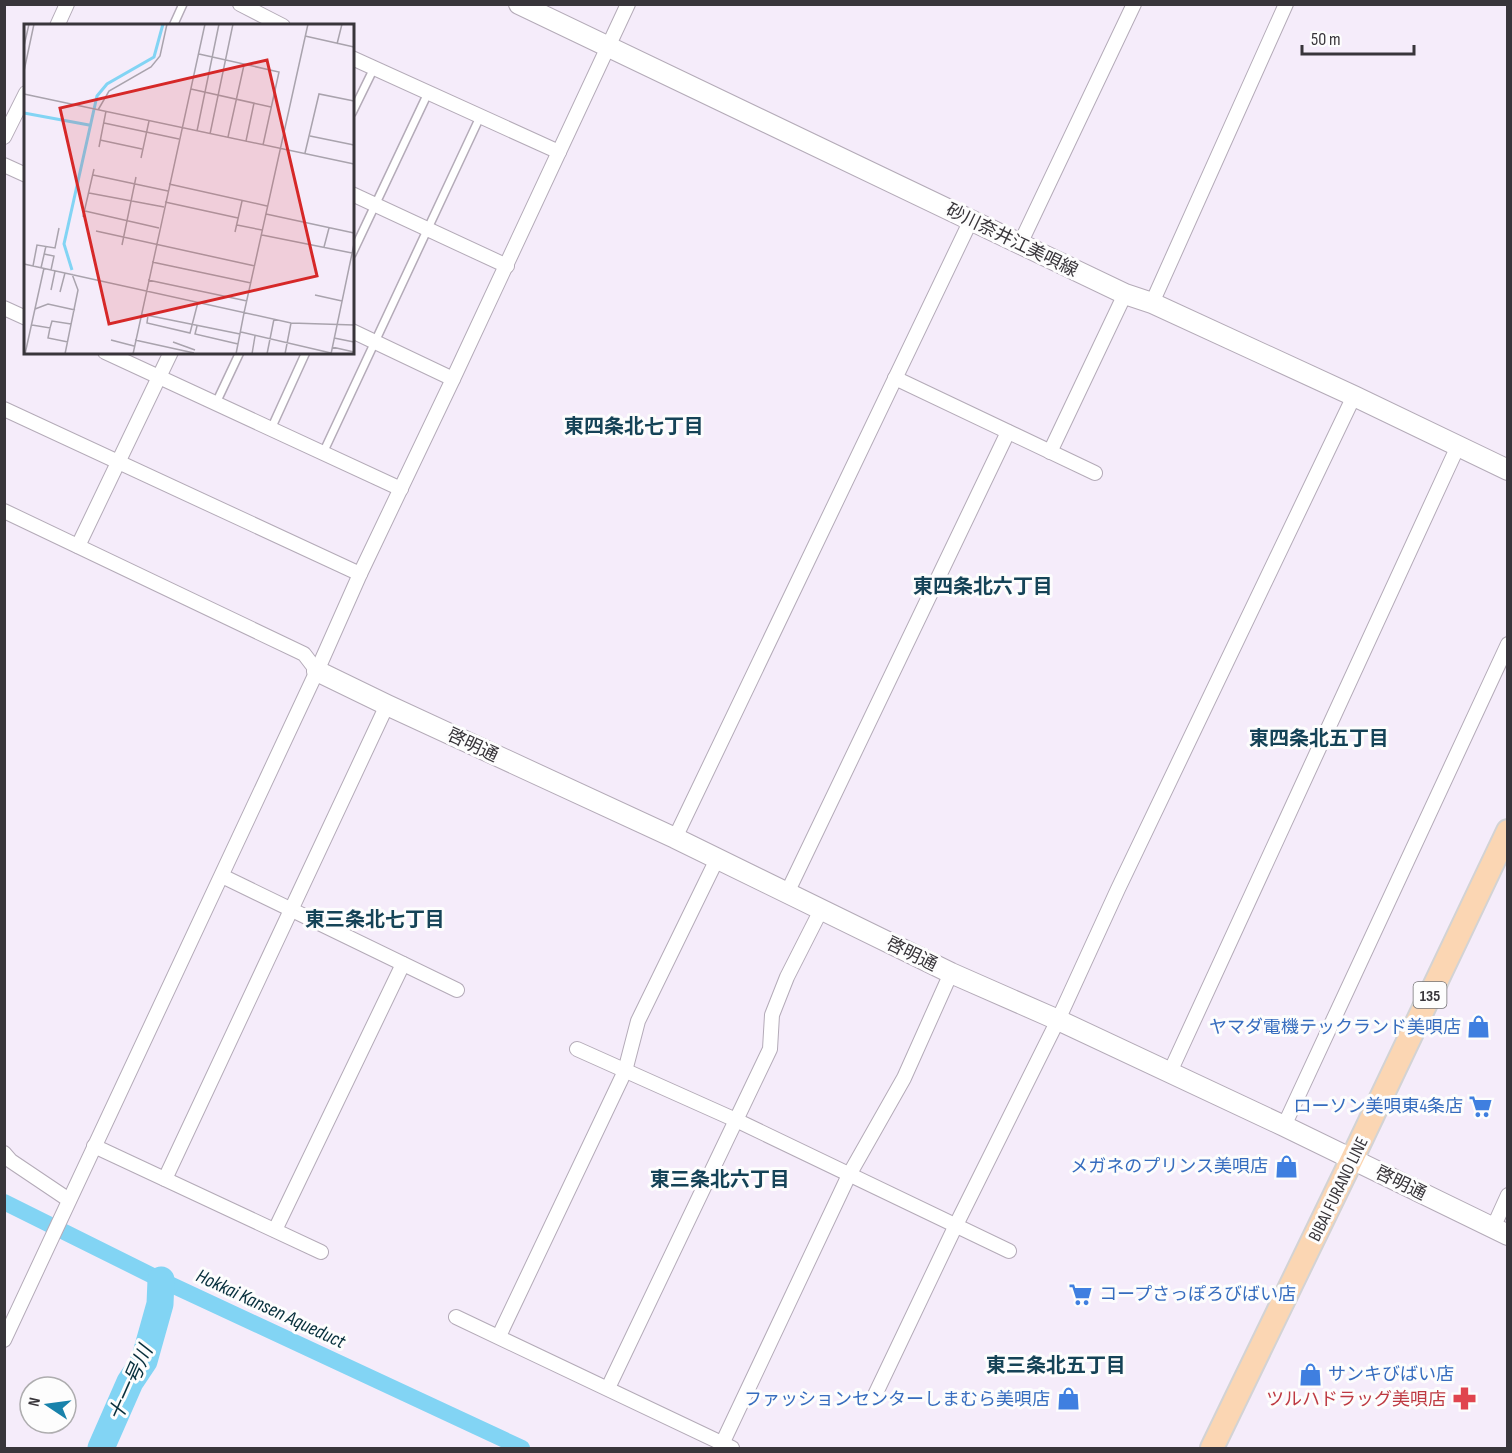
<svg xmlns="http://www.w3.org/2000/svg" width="1512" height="1453" font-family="'Sofia Sans Condensed','Noto Sans JP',sans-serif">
<rect width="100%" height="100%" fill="#f5ecfa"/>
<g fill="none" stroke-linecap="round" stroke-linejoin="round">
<polyline stroke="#82d4f4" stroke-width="16" points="4,1202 161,1280 522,1448"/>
<polyline stroke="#82d4f4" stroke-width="27" points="101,1448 130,1382 144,1361 160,1304 161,1280"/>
<defs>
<g id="lane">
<polyline points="173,26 183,4"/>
<polyline points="352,113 374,68"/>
<polyline points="352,254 428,93"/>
<polyline points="216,403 240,352"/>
<polyline points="271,429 306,352"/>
<polyline points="323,453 480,117"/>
</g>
<g id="street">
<polyline points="240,4 283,26"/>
<polyline points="57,26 67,4"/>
<polyline points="352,58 559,152"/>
<polyline points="4,137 26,93"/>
<polyline points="4,165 26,175"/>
<polyline points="352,194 507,266"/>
<polyline points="1020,244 1134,4"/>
<polyline points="1152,303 1286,4"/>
<polyline points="4,308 26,318"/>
<polyline points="352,331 453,379"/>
<polyline points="105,352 401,489"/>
<polyline points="895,378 1095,473"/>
<polyline points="4,409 360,574"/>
<polyline points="1050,452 1125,294"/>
<polyline points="4,511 304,654 317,671"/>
<polyline points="78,546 171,352"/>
<polyline points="675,838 971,220"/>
<polyline points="222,876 457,990"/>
<polyline points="787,893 1008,432"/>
<polyline points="577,1049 738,1121 1009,1251"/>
<polyline points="1170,1072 1458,446"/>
<polyline points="1284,1126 1508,644"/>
<polyline points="94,1146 321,1252"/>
<polyline points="4,1153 11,1161 69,1200"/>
<polyline points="165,1179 387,705"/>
<polyline points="1493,1228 1508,1195"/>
<polyline points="275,1230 403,964"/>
<polyline points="456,1317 732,1448"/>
<polyline points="499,1336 625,1071 638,1021 717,859"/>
<polyline points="4,1340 317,671 360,574 453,379 628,4"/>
<polyline points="608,1388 770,1049 772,1015 787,977 821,910"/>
<polyline points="874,1397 956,1225 1058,1020 1118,889 1354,396"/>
<polyline points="722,1444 849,1175 904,1078 951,973"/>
</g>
<g id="secondary">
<polyline points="519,4 1125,294 1152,303 1354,396 1508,470"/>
<polyline points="317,671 387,705 675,838 951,973 1058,1020 1284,1126 1508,1235"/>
</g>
<polyline id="primary" points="1212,1448 1352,1159 1508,831"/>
</defs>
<use href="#lane" stroke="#b4abb8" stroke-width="10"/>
<use href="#street" stroke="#b4abb8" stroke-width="16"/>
<use href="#secondary" stroke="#b4abb8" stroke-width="22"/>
<use href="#primary" stroke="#d3d3d4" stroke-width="26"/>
<use href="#lane" stroke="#fff" stroke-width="7"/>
<use href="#street" stroke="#fff" stroke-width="14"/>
<use href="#secondary" stroke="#fff" stroke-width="20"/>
<use href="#primary" stroke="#fbd6b3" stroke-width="22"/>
</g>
<defs>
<symbol id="shop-bare" viewBox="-9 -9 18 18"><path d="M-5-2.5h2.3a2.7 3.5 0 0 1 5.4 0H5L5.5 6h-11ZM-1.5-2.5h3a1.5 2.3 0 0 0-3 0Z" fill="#3f7fe0" stroke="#fdfdfd" stroke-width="2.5" paint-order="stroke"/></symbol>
<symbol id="supermarket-bare" viewBox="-9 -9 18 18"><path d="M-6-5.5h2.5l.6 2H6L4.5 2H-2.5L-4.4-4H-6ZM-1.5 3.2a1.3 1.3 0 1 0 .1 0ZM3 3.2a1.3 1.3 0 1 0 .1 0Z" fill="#3f7fe0" stroke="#fdfdfd" stroke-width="2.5" paint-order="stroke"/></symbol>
<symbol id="pharmacy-bare" viewBox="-9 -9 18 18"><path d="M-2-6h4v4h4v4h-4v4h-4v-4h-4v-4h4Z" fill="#e0444e" stroke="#fdfdfd" stroke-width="2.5" paint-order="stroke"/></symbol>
</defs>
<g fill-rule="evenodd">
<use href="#shop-bare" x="1462" y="1010" width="33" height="33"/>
<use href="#supermarket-bare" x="1464" y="1090" width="33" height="33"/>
<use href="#shop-bare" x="1270" y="1150" width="33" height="33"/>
<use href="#supermarket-bare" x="1064" y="1278" width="33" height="33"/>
<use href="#shop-bare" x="1294" y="1358" width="33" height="33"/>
<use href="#shop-bare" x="1052" y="1382" width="33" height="33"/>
<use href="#pharmacy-bare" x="1448" y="1382" width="33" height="33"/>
</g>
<g text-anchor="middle" stroke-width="6" stroke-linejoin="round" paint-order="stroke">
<rect fill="#fdfdfd" stroke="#737174" stroke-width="1.5" x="1413.5" y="982" width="33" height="26" rx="4.5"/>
<g font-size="16" font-weight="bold" fill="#38353a">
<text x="1430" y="1001">135</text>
</g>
<g font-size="18" fill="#38353a" stroke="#fdfdfd">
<text transform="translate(1012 240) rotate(26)" y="6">砂川奈井江美唄線</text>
<text transform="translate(473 745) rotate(25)" y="6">啓明通</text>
<text transform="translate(912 954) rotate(26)" y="6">啓明通</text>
<text transform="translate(1401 1183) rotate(26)" y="6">啓明通</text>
<text transform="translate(1338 1189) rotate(-64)" y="6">BIBAI FURANO LINE</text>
</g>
<g font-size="18" fill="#366cbe" stroke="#fdfdfd" text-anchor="end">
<text x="1461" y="1033">ヤマダ電機テックランド美唄店</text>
<text x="1463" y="1112">ローソン美唄東4条店</text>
<text x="1268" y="1172">メガネのプリンス美唄店</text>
<text x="1099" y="1300" text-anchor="start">コープさっぽろびばい店</text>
<text x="1328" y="1380" text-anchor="start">サンキびばい店</text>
<text x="1050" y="1405">ファッションセンターしまむら美唄店</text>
</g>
<g font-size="18" fill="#be3a42" stroke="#fdfdfd" text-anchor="end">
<text x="1446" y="1405">ツルハドラッグ美唄店</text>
</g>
<g font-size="20" font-weight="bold" fill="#154357" stroke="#fdfdfd">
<text x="634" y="433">東四条北七丁目</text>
<text x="983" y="593">東四条北六丁目</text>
<text x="1319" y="745">東四条北五丁目</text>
<text x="375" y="926">東三条北七丁目</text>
<text x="720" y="1186">東三条北六丁目</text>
<text x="1056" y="1372">東三条北五丁目</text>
</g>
<g font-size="20" font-style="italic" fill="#072f3c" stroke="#fdfdfd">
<text transform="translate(271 1308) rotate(25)" y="7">Hokkai Kansen Aqueduct</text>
<text transform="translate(130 1383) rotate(-66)" y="7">十一号川</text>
</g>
</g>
<g transform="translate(24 24)">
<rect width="330" height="330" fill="#f5ecfa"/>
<path fill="none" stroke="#82d4f4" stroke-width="3" d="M0,89L65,101M48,246L40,220L73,72L83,60L130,33L139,0"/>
<path fill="none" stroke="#a9a3ad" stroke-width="1.5" d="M281,12L330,23M313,20L318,0M0,22L5,0M175,30L255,48L239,121M0,47L10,0M167,65L247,83M0,70L330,140M74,86L85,67L127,43L136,32L143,0M80,99L155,115M173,107L195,0M186,110L209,0M286,112L330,121M204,113L220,41M76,116L118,125M222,117L230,79M75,123L82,87M281,129L295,70L330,77M117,134L125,97M69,151L144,167M145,160L243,182M65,169L140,183M141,178L214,194M61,187L135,204M242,190L330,209M59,193L70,145M213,201L238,206M72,207L231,242M211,208L218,177M238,211L328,229M98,221L112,153M300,223L305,204M20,230L30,232L27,246M128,238L227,259M0,240L267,299L330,301M9,242L13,221L31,224L35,204M17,244L22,222M124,256L223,277M27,266L31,247M36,268L41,249M291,271L318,277M11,285L24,280L51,286M220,289L284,0M117,290L216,310M124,291L123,299L166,309L174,278M8,301L26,304L28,297L47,300M173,302L171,310L214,320M26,304L24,314L44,318M217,308L307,329M310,314L330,318M87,316L110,322M111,316L170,329M149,318L171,326M308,323L330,328M1,330L20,244M41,330L54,266L48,250M109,330L181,0M212,330L220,289M228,330L231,312M243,330L250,295M261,330L267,299M307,330L330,220"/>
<path fill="#d62828" fill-opacity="0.15" stroke="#d62828" stroke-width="3" d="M243,36L293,252L85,300L36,84Z"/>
<rect width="330" height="330" fill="none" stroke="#38353a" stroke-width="3"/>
</g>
<rect width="1512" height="1453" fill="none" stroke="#38353a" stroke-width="12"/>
<g transform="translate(48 1405) rotate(283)"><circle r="28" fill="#fdfdfd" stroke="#aeadaf" stroke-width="1.5"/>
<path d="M0-4.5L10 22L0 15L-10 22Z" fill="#1882ab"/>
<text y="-9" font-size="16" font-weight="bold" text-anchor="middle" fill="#38353a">N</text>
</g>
<path d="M1302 45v9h112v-9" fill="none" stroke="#38353a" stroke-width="3"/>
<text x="1311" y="45" font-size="18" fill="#38353a" stroke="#fdfdfd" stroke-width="4.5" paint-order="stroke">50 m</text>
</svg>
